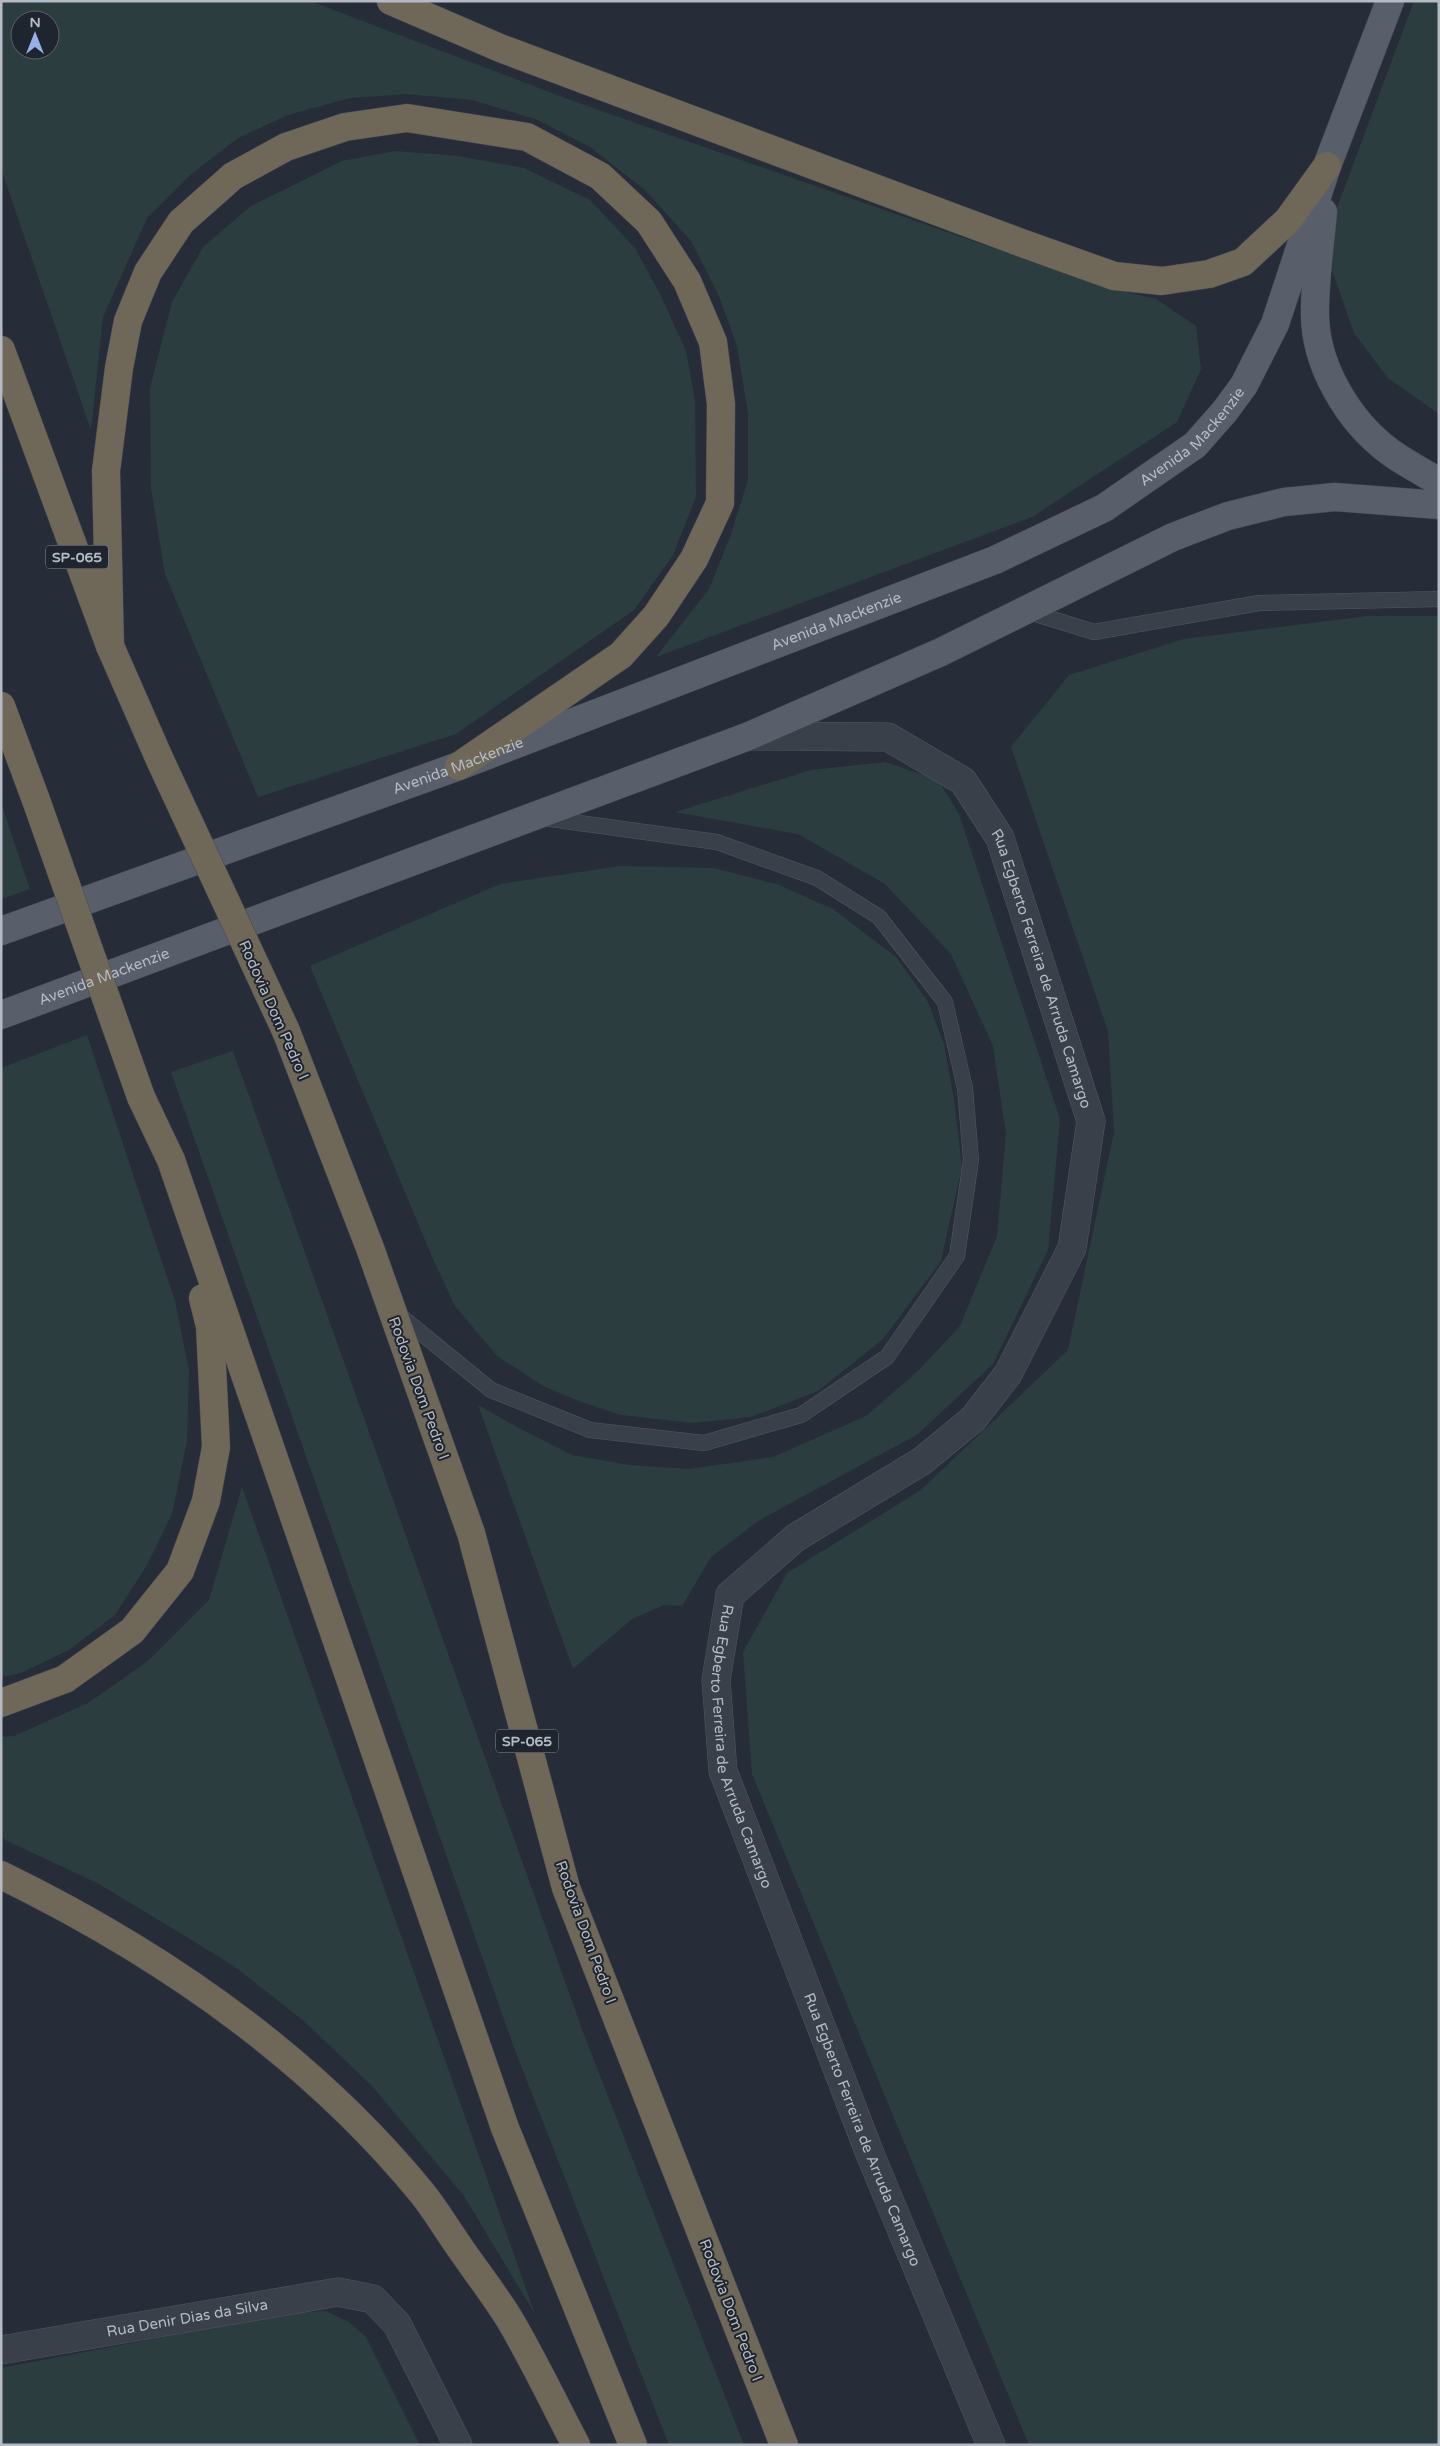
<svg xmlns="http://www.w3.org/2000/svg" width="1440" height="2446" font-family="'Varela Round',sans-serif">
<rect width="100%" height="100%" fill="#262d39"/>
<g fill="#2c3d3f" fill-rule="evenodd">
<path d="M1,1H310L573,101L1104,287L1156,299L1196,326L1201,369L1177,422L1032,517L656,657L709,589L730,537L748,480V413L737,346L719,296L691,241L645,190L590,147L538,120L472,100L407,94L350,98L288,115L238,138L190,175L147,218L103,317L91,430L1,169ZM20,20H50V50H20Z"/>
<polygon points="1414,1 1439,1 1439,414 1388,378 1354,333 1332,270 1337,208"/>
<polygon points="395,151 458,156 524,168 590,200 635,248 661,296 686,351 695,400 696,497 673,555 634,610 456,734 258,797 165,574 151,488 150,388 172,302 203,247 251,206 342,161"/>
<polygon points="1368,616 1439,616 1439,2445 1029,2445 752,1774 743,1652 787,1573 921,1490 1068,1350 1114,1132 1108,1031 1011,747 1069,675 1184,639"/>
<polygon points="885,762 938,780 959,814 1060,1119 1048,1250 993,1364 918,1434 758,1521 711,1557 682,1606 664,1605 632,1619 573,1669 478,1405 515,1426 572,1455 629,1465 689,1469 773,1457 866,1416 918,1371 960,1326 997,1236 1006,1134 993,1046 951,954 885,884 798,834 675,812 811,770"/>
<polygon points="1,803 30,889 1,899"/>
<polygon points="620,866 714,868 779,885 833,909 896,957 928,1002 944,1044 954,1099 962,1167 941,1261 883,1339 818,1391 751,1417 692,1423 621,1415 581,1402 545,1387 497,1356 455,1306 433,1259 310,966 500,884"/>
<polygon points="87,1035 175,1301 189,1371 187,1441 172,1514 147,1565 115,1615 69,1650 21,1673 1,1677 1,1068"/>
<polygon points="233,1051 583,2032 744,2445 669,2445 513,2045 171,1072"/>
<polygon points="242,1487 535,2314 464,2196 372,2086 305,2022 234,1966 170,1927 99,1884 1,1838 1,1737 14,1736 88,1703 148,1661 209,1600"/>
<polygon points="326,2311 349,2322 366,2337 420,2445 1,2445 1,2368 289,2313"/>
</g>
<g fill="none" stroke-linecap="round" stroke-linejoin="round">
<defs>
<g id="lane">
<polyline points="1026,611 1094,632 1259,603 1439,599"/>
<polyline points="398,1314 491,1390 590,1430 704,1443 801,1415 887,1357 957,1256 971,1160 965,1088 945,1002 879,917 817,878 717,842 543,818"/>
</g>
<g id="street">
<path id="s1" d="M749,736L888,737L963,781L1000,838L1091,1121L1072,1248L1008,1374L973,1419L922,1461L795,1538L730,1595L716,1680L723,1771L870,2154L991,2445"/>
<path id="s2" d="M1,2350L338,2292L373,2299L397,2324L458,2445"/>
</g>
<g id="primary">
<path d="M1323,212C1320,245 1315,278 1315,311C1314,364 1348,421 1390,452C1405,463 1423,472 1439,482"/>
<path id="s3" d="M1,931L459,766L995,560L1104,508L1195,445L1225,411L1244,385L1275,324L1327,166L1390,1"/>
<path id="s4" d="M1,1015L749,736L941,652L1173,537L1228,516L1284,502L1335,497L1439,505"/>
</g>
<g id="highway">
<polyline points="391,1 500,48 1019,242 1114,276 1162,281 1209,274 1243,262 1288,220 1327,166"/>
<polyline points="1,350 110,646 160,760"/>
<polyline points="110,646 106,471 119,368 128,321 148,272 181,222 233,176 286,147 345,127 407,118 527,137 600,176 649,222 687,281 713,342 721,404 720,503 694,559 656,616 621,655 459,766"/>
<polyline points="1,706 36,800"/>
<polyline points="286,1031 370,1248 471,1533 566,1888 784,2445"/>
<polyline points="141,1097 171,1160 505,2128 633,2445"/>
<polyline points="1,1703 65,1679 132,1631 180,1571 206,1501 216,1447 210,1326 203,1298"/>
<path d="M1,1875C161,1953 309,2055 422,2193C435,2209 446,2228 458,2245C475,2270 494,2294 510,2320C534,2361 554,2403 576,2445"/>
</g>
</defs>
<use href="#lane" stroke="#525862" stroke-width="16"/>
<use href="#street" stroke="#525862" stroke-width="29"/>
<use href="#primary" stroke="#434953" stroke-width="29"/>
<use href="#highway" stroke="#424852" stroke-width="29"/>
<use href="#lane" stroke="#3a404a" stroke-width="15"/>
<use href="#street" stroke="#3a404a" stroke-width="28"/>
<use href="#primary" stroke="#585e6a" stroke-width="28"/>
<use href="#highway" stroke="#6f6758" stroke-width="28"/>
<defs>
<g id="highway-bridge">
<polyline points="160,760 286,1031"/>
<polyline points="36,800 141,1097"/>
</g>
</defs>
<use href="#highway-bridge" stroke="#424852" stroke-width="29" stroke-linecap="butt"/>
<use href="#highway-bridge" stroke="#6f6758" stroke-width="28"/>
</g>
<g text-anchor="middle" stroke-width="4" stroke-linejoin="round" paint-order="stroke">
<g fill="#1f252f" stroke="#888e98" stroke-width="1">
<rect x="46" y="545.5" width="62" height="23" rx="4"/>
<rect x="496" y="1729.5" width="62" height="23" rx="4"/>
</g>
<g font-size="14" font-weight="bold" fill="#b5bbc5">
<text x="77" y="562">SP-065</text>
<text x="527" y="1746">SP-065</text>
</g>
<g font-size="15" fill="#b5bbc5" stroke="#1f252f">
<text dy="5" stroke="none"><textPath href="#s3" startOffset="1296">Avenida Mackenzie</textPath></text>
<text dy="5" stroke="none"><textPath href="#s3" startOffset="891">Avenida Mackenzie</textPath></text>
<text dy="5" stroke="none"><textPath href="#s3" startOffset="486">Avenida Mackenzie</textPath></text>
<text dy="5" stroke="none"><textPath href="#s1" startOffset="431">Rua Egberto Ferreira de Arruda Camargo</textPath></text>
<text dy="5" stroke="none"><textPath href="#s4" startOffset="110">Avenida Mackenzie</textPath></text>
<text transform="translate(274 1010) rotate(66)" y="5">Rodovia Dom Pedro I</text>
<text transform="translate(419 1388) rotate(70)" y="5">Rodovia Dom Pedro I</text>
<text dy="5" stroke="none"><textPath href="#s1" startOffset="1375">Rua Egberto Ferreira de Arruda Camargo</textPath></text>
<text transform="translate(586 1932) rotate(70)" y="5">Rodovia Dom Pedro I</text>
<text dy="5" stroke="none"><textPath href="#s1" startOffset="1781">Rua Egberto Ferreira de Arruda Camargo</textPath></text>
<text transform="translate(731 2310) rotate(69)" y="5">Rodovia Dom Pedro I</text>
<text dy="5" stroke="none"><textPath href="#s2" startOffset="189">Rua Denir Dias da Silva</textPath></text>
</g>
</g>
<rect width="1440" height="2446" fill="none" stroke="#b5bbc5" stroke-width="5"/>
<g transform="translate(35 35)"><circle r="24" fill="#1f252f" stroke="#5b616b"/>
<path d="M0-4L9 19L0 12L-9 19Z" fill="#96b1ea"/>
<text y="-8" font-size="14" font-weight="bold" text-anchor="middle" fill="#b5bbc5">N</text>
</g>
</svg>
